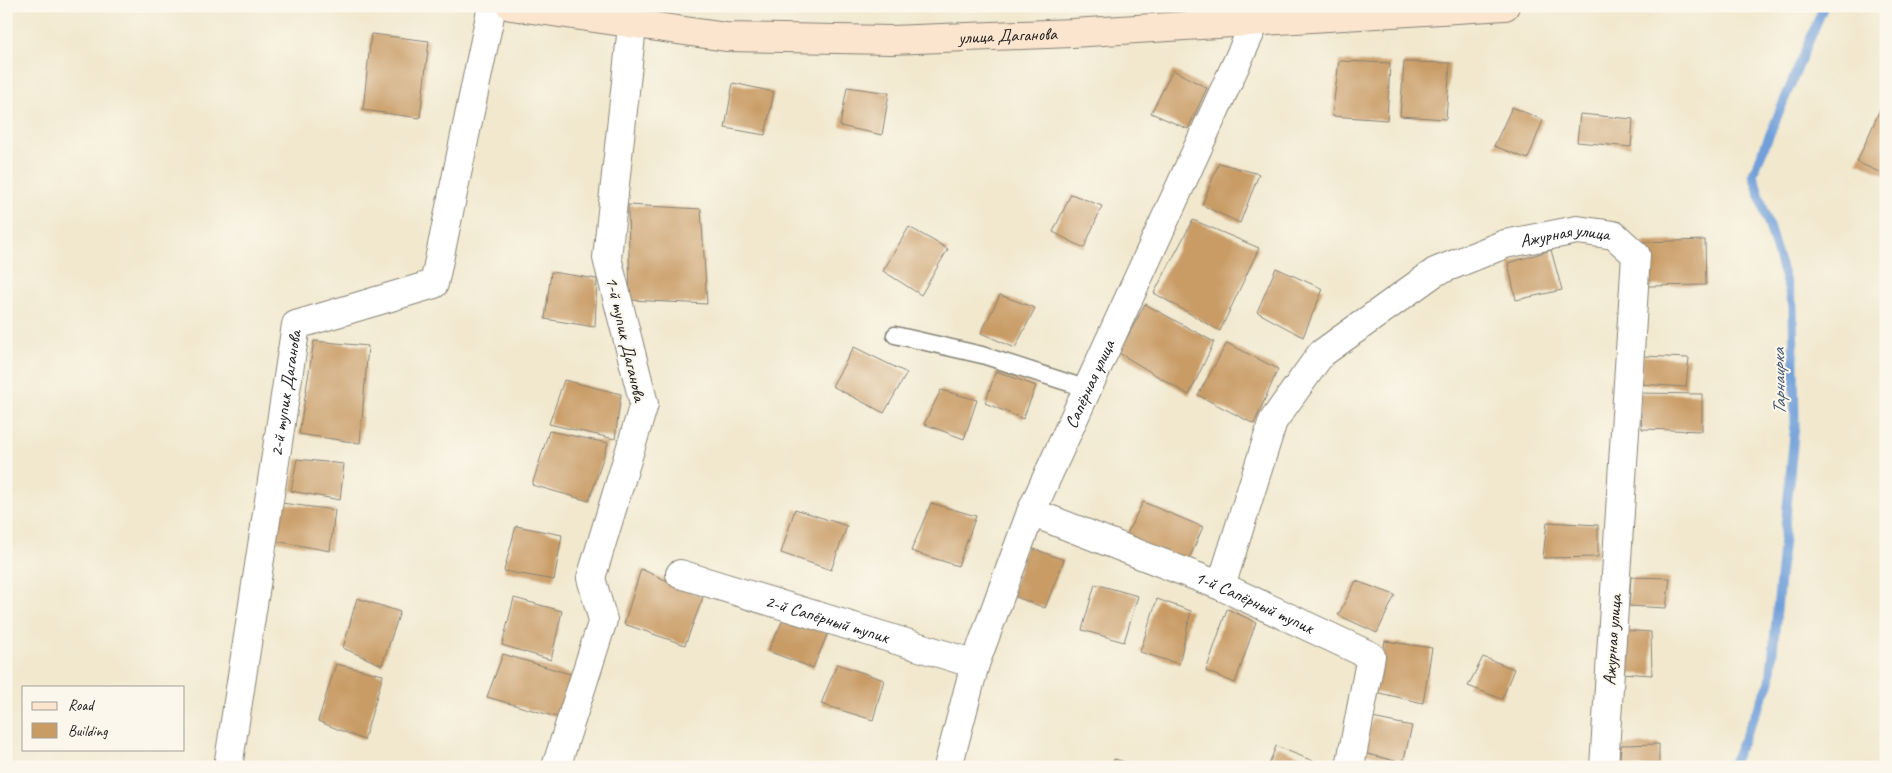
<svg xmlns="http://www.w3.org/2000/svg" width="1892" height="773" font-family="Caveat,sans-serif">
<rect width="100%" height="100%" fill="#fbf7ec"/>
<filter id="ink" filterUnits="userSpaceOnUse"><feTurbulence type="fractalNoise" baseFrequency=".02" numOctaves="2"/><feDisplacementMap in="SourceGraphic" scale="10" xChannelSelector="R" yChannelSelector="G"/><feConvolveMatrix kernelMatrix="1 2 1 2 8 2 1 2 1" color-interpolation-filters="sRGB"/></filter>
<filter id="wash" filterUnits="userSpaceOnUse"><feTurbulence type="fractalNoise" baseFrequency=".0096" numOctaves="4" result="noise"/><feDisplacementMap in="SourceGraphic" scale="20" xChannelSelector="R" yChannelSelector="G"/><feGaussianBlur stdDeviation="1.12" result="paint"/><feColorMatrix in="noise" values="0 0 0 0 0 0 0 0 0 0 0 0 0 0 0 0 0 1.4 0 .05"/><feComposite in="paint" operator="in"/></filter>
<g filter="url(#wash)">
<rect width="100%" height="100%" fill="#f1e8ce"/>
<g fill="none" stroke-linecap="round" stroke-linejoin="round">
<polyline stroke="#709fd9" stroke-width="9" points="1731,767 1770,682 1795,424 1793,305 1753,174 1824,6"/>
</g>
<g id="blocks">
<g fill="#c99c66">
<polygon points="371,34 429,41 420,118 363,110"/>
<polygon points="1339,61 1390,63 1387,120 1332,116"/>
<polygon points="1404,62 1450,63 1446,119 1400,116"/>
<polygon points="1173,70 1207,88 1188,129 1151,113"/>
<polygon points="733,83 774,92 765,135 725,128"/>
<polygon points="847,87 889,93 882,135 840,126"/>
<polygon points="1886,96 1886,175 1857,162"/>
<polygon points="1512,107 1543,120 1528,159 1494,146"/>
<polygon points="1580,114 1633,119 1631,147 1577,142"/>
<polygon points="1219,163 1259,174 1240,223 1202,205"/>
<polygon points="1071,194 1102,206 1084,248 1053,232"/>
<polygon points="628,205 701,209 707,304 630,300"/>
<polygon points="1193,220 1259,248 1220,331 1154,293"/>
<polygon points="909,227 948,249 921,295 883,271"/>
<polygon points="1705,240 1706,285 1648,286 1644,242"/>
<polygon points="1551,250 1562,290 1516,300 1508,263"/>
<polygon points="1276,268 1323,289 1303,337 1257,312"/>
<polygon points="551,272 597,279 595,327 545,319"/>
<polygon points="1000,295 1035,308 1015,348 981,333"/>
<polygon points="1145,304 1214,342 1189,395 1119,353"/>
<polygon points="314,341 368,346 360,443 299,434"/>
<polygon points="1227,343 1278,369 1254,424 1198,395"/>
<polygon points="854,347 907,373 884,413 832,386"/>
<polygon points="1643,356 1689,358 1686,387 1639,384"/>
<polygon points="996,371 1036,386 1023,419 985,403"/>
<polygon points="564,380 621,394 615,439 549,424"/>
<polygon points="941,390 977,400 964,439 924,424"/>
<polygon points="1639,393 1702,394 1702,431 1642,429"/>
<polygon points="549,431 608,443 589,501 532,485"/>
<polygon points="297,459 344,464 340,500 291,491"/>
<polygon points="1143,502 1203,527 1188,561 1125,537"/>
<polygon points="281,503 335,510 330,551 276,541"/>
<polygon points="931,503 976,516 958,566 911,551"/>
<polygon points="795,509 847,526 831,570 781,553"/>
<polygon points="1547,522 1598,525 1598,557 1543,558"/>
<polygon points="516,526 562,535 554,580 504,571"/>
<polygon points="1026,546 1064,560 1045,608 1011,595"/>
<polygon points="641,569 703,597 685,645 624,624"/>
<polygon points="1631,577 1670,578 1666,608 1629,606"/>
<polygon points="1356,581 1395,595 1377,633 1338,615"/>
<polygon points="1095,584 1138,596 1124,642 1082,630"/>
<polygon points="357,598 400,612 382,665 343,648"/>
<polygon points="514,598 562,611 551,660 502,645"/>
<polygon points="1157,599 1191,611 1179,664 1140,652"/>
<polygon points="1227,609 1256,622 1235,683 1206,671"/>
<polygon points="784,618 828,633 813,668 768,651"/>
<polygon points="1623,630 1651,632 1652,675 1622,673"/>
<polygon points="1385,641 1432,648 1423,703 1375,692"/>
<polygon points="503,654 573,675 560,718 487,697"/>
<polygon points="1483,657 1514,669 1502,699 1468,686"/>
<polygon points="336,664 383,675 364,740 318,721"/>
<polygon points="837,664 884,680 873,720 821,704"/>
<polygon points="1372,718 1412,726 1403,763 1364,753"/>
<polygon points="1659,744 1659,767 1619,767 1621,745"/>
<polygon points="1276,746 1318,763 1317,767 1268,767"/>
<polygon points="1114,759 1138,766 1137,767 1112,767"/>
</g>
</g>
</g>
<g filter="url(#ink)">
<use href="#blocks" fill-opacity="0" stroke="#868275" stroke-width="1"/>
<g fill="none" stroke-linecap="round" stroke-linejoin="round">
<defs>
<polyline id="service" points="895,335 982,355 1088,389"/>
<g id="minor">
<path id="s1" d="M1031,512L1221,586L1371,656L1350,767"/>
<path id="s2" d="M680,574L975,664"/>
<path id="s3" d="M1221,586L1273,421L1321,354L1435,272L1505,244L1577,230L1614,235L1636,255L1604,767"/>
<path id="s4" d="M228,767L296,325L434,284L492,6"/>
<polyline points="556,767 603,620 591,578 644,404 607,258 633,17"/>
<path id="s5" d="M948,767L975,664L1031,512L1259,14"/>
</g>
<g id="secondary">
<path id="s6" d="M511,6L726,37L891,40L1072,33L1505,6"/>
</g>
</defs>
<use href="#service" stroke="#868275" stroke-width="19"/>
<use href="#minor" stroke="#868275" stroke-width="30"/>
<use href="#secondary" stroke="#868275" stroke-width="30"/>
<use href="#service" stroke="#fff" stroke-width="16"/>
<use href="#minor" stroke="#fff" stroke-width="28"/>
<use href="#secondary" stroke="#fbe5cf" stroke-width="28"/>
</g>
</g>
<g text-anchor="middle" stroke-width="4" stroke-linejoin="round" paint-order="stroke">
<g font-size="18" fill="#1c1c1c" stroke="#fbf7ec">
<text dy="6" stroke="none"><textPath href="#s6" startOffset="499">улица Даганова</textPath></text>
<text dy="6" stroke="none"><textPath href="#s3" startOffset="532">Ажурная улица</textPath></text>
<text transform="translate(626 339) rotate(77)" y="6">1-й тупик Даганова</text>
<text dy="6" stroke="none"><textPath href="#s5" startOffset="409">Сапёрная улица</textPath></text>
<text dy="6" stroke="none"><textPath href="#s4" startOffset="378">2-й тупик Даганова</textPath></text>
<text dy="6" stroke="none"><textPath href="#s1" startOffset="241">1-й Сапёрный тупик</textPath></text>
<text dy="6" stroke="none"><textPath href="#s2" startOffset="154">2-й Сапёрный тупик</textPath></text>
<text transform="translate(1612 640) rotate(-86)" y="6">Ажурная улица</text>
</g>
<g font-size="19" font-style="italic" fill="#425771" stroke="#fbf7ec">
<text transform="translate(1778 382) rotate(-91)" y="7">Тарнаирка</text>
</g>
</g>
<rect width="1892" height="773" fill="none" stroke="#fbf7ec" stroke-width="25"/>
<rect x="22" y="686" width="162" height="65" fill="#fbf7ec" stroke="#a29f99"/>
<rect x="32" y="702" width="25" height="8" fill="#fbe5cf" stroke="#a29f99"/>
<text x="68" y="710" font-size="15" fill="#1c1c1c">Road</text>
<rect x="32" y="723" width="25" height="15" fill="#c99c66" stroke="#a29f99"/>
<text x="68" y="736" font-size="15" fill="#1c1c1c">Building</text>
</svg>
